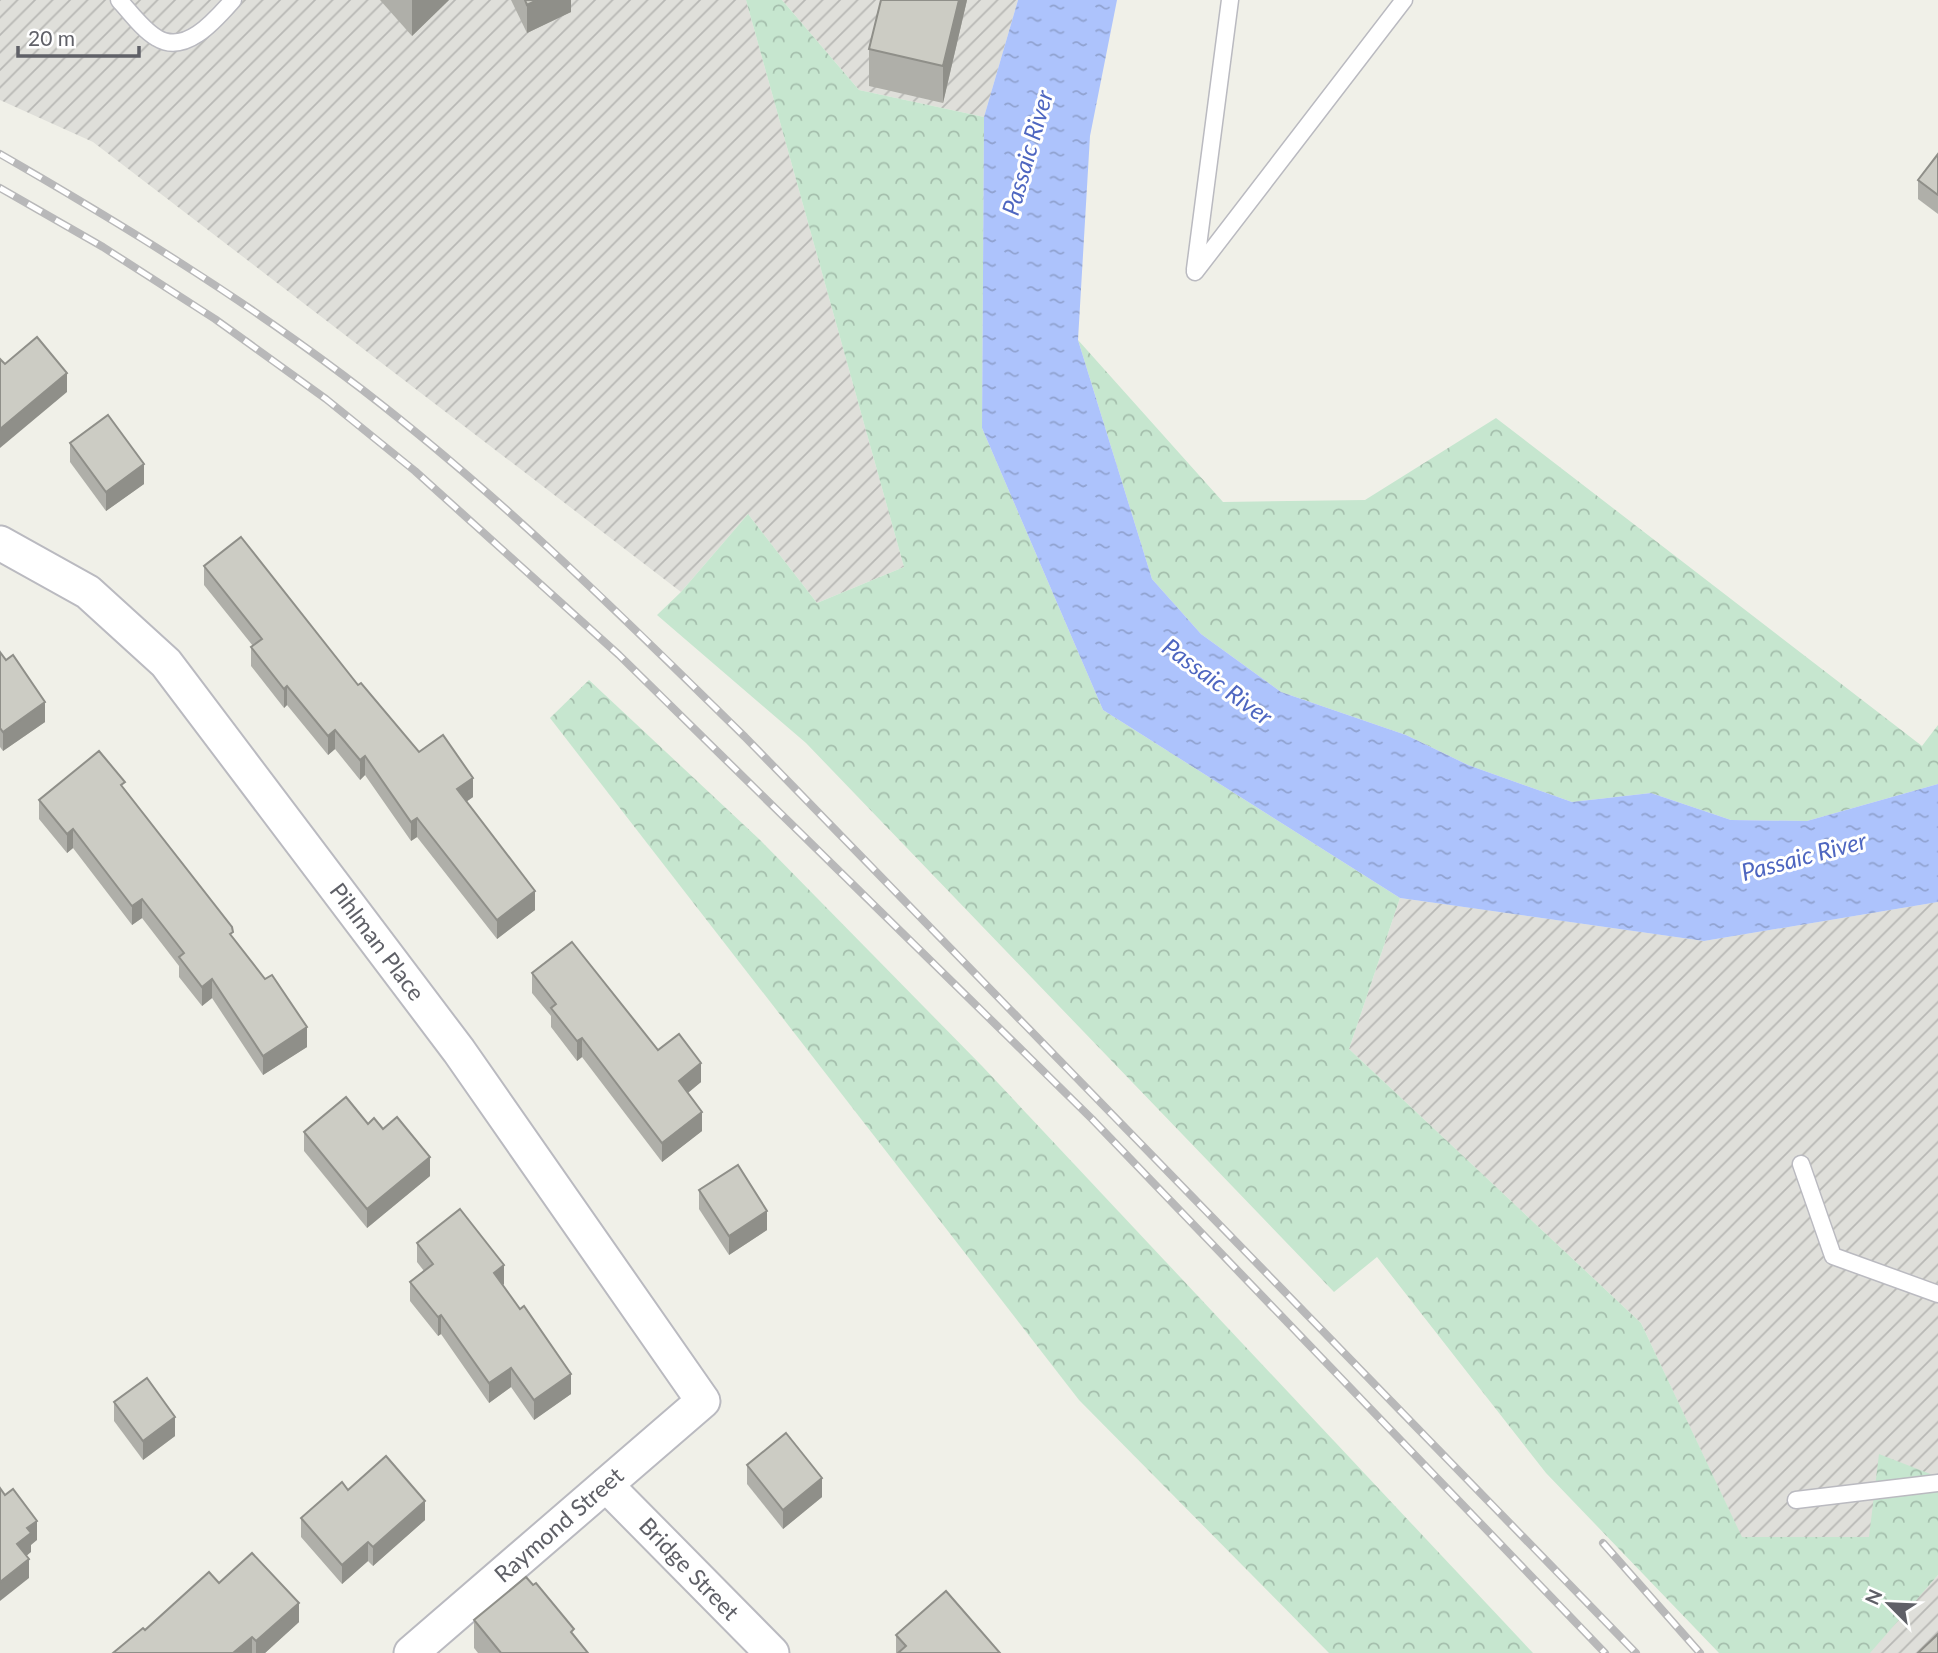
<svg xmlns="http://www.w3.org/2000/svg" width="1938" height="1653" font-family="Lato,sans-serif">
<defs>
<pattern id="industrial-furrows" width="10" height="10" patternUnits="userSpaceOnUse" patternTransform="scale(1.75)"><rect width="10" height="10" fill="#dfdfda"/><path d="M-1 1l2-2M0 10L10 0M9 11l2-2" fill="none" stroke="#b8b8b5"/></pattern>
<pattern id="forest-crowns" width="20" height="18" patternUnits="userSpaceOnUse" patternTransform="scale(1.75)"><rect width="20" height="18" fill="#c6e6cf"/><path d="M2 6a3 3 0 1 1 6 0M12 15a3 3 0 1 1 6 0" fill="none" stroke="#a4beac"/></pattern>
<pattern id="water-ripples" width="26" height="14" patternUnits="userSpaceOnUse" patternTransform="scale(1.75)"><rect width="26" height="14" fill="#adc3fc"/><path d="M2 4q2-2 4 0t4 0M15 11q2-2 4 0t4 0" fill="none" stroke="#90a2d0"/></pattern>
</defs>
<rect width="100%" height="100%" fill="#f0f0e8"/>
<g fill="url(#industrial-furrows)">
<polygon points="0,0 746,0 904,567 817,603 748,514 681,592 93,142 0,100"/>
<polygon points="782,0 1018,0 984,117 859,90"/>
<polygon points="1400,898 1704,941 1938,902 1938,1477 1869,1538 1742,1538 1641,1323 1349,1049"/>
<polygon points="1938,1575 1938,1653 1870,1653 1869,1650"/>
</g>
<g fill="url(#forest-crowns)">
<polygon points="746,0 782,0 859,90 984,117 982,428 1103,710 1400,898 1349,1049 1641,1323 1742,1537 1869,1537 1879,1454 1938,1477 1938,1575 1870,1653 1719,1653 1546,1473 1377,1257 1334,1292 806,743 657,615 681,592 748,514 817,603 904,567"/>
<polygon points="1078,340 1223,502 1365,500 1496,418 1922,746 1938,725 1938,784 1807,821 1731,820 1651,793 1572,802 1468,765 1406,735 1281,692 1201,634 1152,579"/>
<polygon points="589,680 759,839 982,1066 1533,1653 1329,1653 1079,1400 550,718"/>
</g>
<polygon fill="url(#water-ripples)" points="1018,0 1117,0 1090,136 1078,340 1152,579 1201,634 1281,692 1406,735 1468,765 1572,802 1651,793 1731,820 1807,821 1938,784 1938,902 1704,941 1400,898 1103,710 982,428 984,117"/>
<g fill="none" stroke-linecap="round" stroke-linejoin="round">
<defs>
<g id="service">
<path d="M119,0C130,12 143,30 157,38C186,56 217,18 233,0"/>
<polyline points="1195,269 1230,0"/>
<polyline points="1195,272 1404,0"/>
<polyline points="1801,1164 1833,1256 1938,1294"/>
<polyline points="1796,1500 1938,1483"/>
</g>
<g id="minor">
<polyline points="0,543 88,592 166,663 459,1051 703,1401 411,1653"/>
<polyline points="606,1485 772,1653"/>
</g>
</defs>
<use href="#service" stroke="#babac0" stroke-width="19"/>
<use href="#minor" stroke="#babac0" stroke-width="37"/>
<use href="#service" stroke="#fff" stroke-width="16"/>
<use href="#minor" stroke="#fff" stroke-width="33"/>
<defs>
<g id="rail">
<path d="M0,154C118,222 234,293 343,375C487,483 617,611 745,737L1636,1653"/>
<polyline points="0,188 103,247 215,319 326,399 415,471 619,655 1092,1119 1605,1653"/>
<polyline points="1603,1543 1700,1653"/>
</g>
</defs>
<use href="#rail" stroke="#b8b8b9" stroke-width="8"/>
<use href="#rail" stroke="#fff" stroke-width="5" stroke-dasharray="16" stroke-linecap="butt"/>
</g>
<g fill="#afafa9">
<polygon points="380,0 449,0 412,36"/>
<polygon points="511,0 571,0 571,12 527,33"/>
<polygon points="881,0 967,0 943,103 869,86 869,49"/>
<polygon points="1938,154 1938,214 1918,199 1918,180"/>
<polygon points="70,443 144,484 106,511 70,462"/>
<polygon points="204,566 358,685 419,752 473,797 466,802 535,910 497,939 417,837 411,841 365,775 360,780 335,749 328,755 287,705 284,708 251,666 251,647 253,646 204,585"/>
<polygon points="0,652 45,722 3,751 0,747"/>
<polygon points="125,790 233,939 307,1047 263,1075 212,998 202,1006 179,977 179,966 142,918 132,925 73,848 67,853 39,819 39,800"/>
<polygon points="532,973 658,1050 701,1082 688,1093 702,1131 662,1162 582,1057 577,1061 551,1027 551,1016 532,993"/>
<polygon points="368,1124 383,1129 430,1176 367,1228 304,1151 304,1132"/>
<polygon points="699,1190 767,1230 729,1255 699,1209"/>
<polygon points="417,1243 504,1284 503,1285 571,1394 534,1420 511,1387 489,1403 441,1334 438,1336 410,1301 410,1282 424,1271 417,1262"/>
<polygon points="114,1402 175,1436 143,1460 114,1421"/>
<polygon points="747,1465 822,1497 783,1529 747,1484"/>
<polygon points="348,1490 425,1520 373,1566 368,1561 342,1584 301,1537 301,1518"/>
<polygon points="219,1583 299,1622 265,1653 113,1653 145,1630"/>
<polygon points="474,1620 574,1636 588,1653 478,1653 474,1648"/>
<polygon points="896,1635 1000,1653 896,1653"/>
</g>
<g fill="#8f8f89">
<polygon points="412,0 449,0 412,36"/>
<polygon points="537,0 571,0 571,12 527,33 527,5"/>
<polygon points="959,0 967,0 943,103 943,66"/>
<polygon points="67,373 67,392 0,448 0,429"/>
<polygon points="144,464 144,484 106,511 106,492"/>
<polygon points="287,686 287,705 284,708 284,689"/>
<polygon points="45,702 45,722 3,751 3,732"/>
<polygon points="335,730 335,749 328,755 328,736"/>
<polygon points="365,756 365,775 360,780 360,760"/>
<polygon points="473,778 473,797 457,808 457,789"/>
<polygon points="417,818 417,837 411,841 411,822"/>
<polygon points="73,829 73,848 67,853 67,834"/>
<polygon points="535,891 535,910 497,939 497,920"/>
<polygon points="142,899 142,918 132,925 132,906"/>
<polygon points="212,979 212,998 202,1006 202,987"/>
<polygon points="307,1027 307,1047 263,1075 263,1056"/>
<polygon points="582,1038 582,1057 577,1061 577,1041"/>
<polygon points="701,1063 701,1082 679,1100 679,1081"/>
<polygon points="702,1112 702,1131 662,1162 662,1143"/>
<polygon points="430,1157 430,1176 367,1228 367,1209"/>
<polygon points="767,1211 767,1230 729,1255 729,1236"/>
<polygon points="504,1265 504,1284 494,1292 494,1273"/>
<polygon points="441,1315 441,1334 438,1336 438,1317"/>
<polygon points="511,1368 511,1387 489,1403 489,1383"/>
<polygon points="571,1374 571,1394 534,1420 534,1400"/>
<polygon points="175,1417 175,1436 143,1460 143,1441"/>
<polygon points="822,1478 822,1497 783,1529 783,1510"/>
<polygon points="425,1501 425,1520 373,1566 373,1547"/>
<polygon points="37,1521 37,1540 31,1545 31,1552 17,1564 17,1544 27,1528"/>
<polygon points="368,1542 368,1561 342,1584 342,1565"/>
<polygon points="29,1559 29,1578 0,1601 0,1582"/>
<polygon points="299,1603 299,1622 265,1653 256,1653 256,1641"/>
<polygon points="252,1637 252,1653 233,1653"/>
</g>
<g fill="#ccccc4" stroke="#8f8f89" stroke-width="2">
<polygon points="525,0 537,0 527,5"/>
<polygon points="881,0 959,0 943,66 869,49"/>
<polygon points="1938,154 1938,195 1918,180"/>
<polygon points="37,337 67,373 0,429 0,359 5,364"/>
<polygon points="108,415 144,464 106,492 70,443"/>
<polygon points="241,537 358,685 361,683 419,752 443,735 473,778 457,789 535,891 497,920 417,818 411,822 365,756 360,760 335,730 328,736 287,686 284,689 251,647 262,639 204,566"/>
<polygon points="0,652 6,660 13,655 45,702 3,732 0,728"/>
<polygon points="99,751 125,782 121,785 232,927 233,932 230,934 265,979 272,975 307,1027 263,1056 212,979 202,987 179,957 184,953 142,899 132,906 73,829 67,834 39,800"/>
<polygon points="572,942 658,1050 679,1034 701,1063 679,1081 702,1112 662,1143 582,1038 577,1041 551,1008 556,1004 532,973"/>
<polygon points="346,1097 368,1124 374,1118 383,1129 397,1117 430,1157 367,1209 304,1132"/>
<polygon points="738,1165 767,1211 729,1236 699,1190"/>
<polygon points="460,1209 504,1265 494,1273 520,1309 524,1306 571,1374 534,1400 511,1368 489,1383 441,1315 438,1317 410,1282 433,1264 417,1243"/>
<polygon points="147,1378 175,1417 143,1441 114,1402"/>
<polygon points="786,1433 822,1478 783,1510 747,1465"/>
<polygon points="386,1456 425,1501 373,1547 368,1542 342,1565 301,1518 342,1482 348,1490"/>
<polygon points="0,1488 5,1495 13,1489 37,1521 27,1528 31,1533 17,1544 29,1559 0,1582"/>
<polygon points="252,1553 299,1603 256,1641 252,1637 233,1653 113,1653 143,1628 145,1630 209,1572 219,1583"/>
<polygon points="526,1577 533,1585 536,1583 574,1629 571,1632 588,1653 501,1653 474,1620"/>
<polygon points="946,1591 1000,1653 898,1653 906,1646 896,1635"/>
<polygon points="1938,1634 1938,1653 1918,1653"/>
</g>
<g text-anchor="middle" stroke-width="6" stroke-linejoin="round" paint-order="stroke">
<g font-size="23" fill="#5f6067" stroke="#fff">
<text transform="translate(377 942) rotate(53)" y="8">Pihlman Place</text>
<text transform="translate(559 1525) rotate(-41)" y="8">Raymond Street</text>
<text transform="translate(689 1569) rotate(46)" y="8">Bridge Street</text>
</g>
<g font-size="24" font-style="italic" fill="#4e66c0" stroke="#fff">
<text transform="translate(1028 153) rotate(-74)" y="8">Passaic River</text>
<text transform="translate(1217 682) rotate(36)" y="8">Passaic River</text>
<text transform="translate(1804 857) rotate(-15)" y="8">Passaic River</text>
</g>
</g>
<g transform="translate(1889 1604) rotate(294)" stroke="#ffffff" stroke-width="5" paint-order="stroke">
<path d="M0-5L12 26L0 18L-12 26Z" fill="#5f6067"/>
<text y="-10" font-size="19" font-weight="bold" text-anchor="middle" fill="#5f6067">N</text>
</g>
<path d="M18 46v10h121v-10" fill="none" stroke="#5f6067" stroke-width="3.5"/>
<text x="28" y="46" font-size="21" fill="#5f6067" stroke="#ffffff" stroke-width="5" paint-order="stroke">20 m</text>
</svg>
